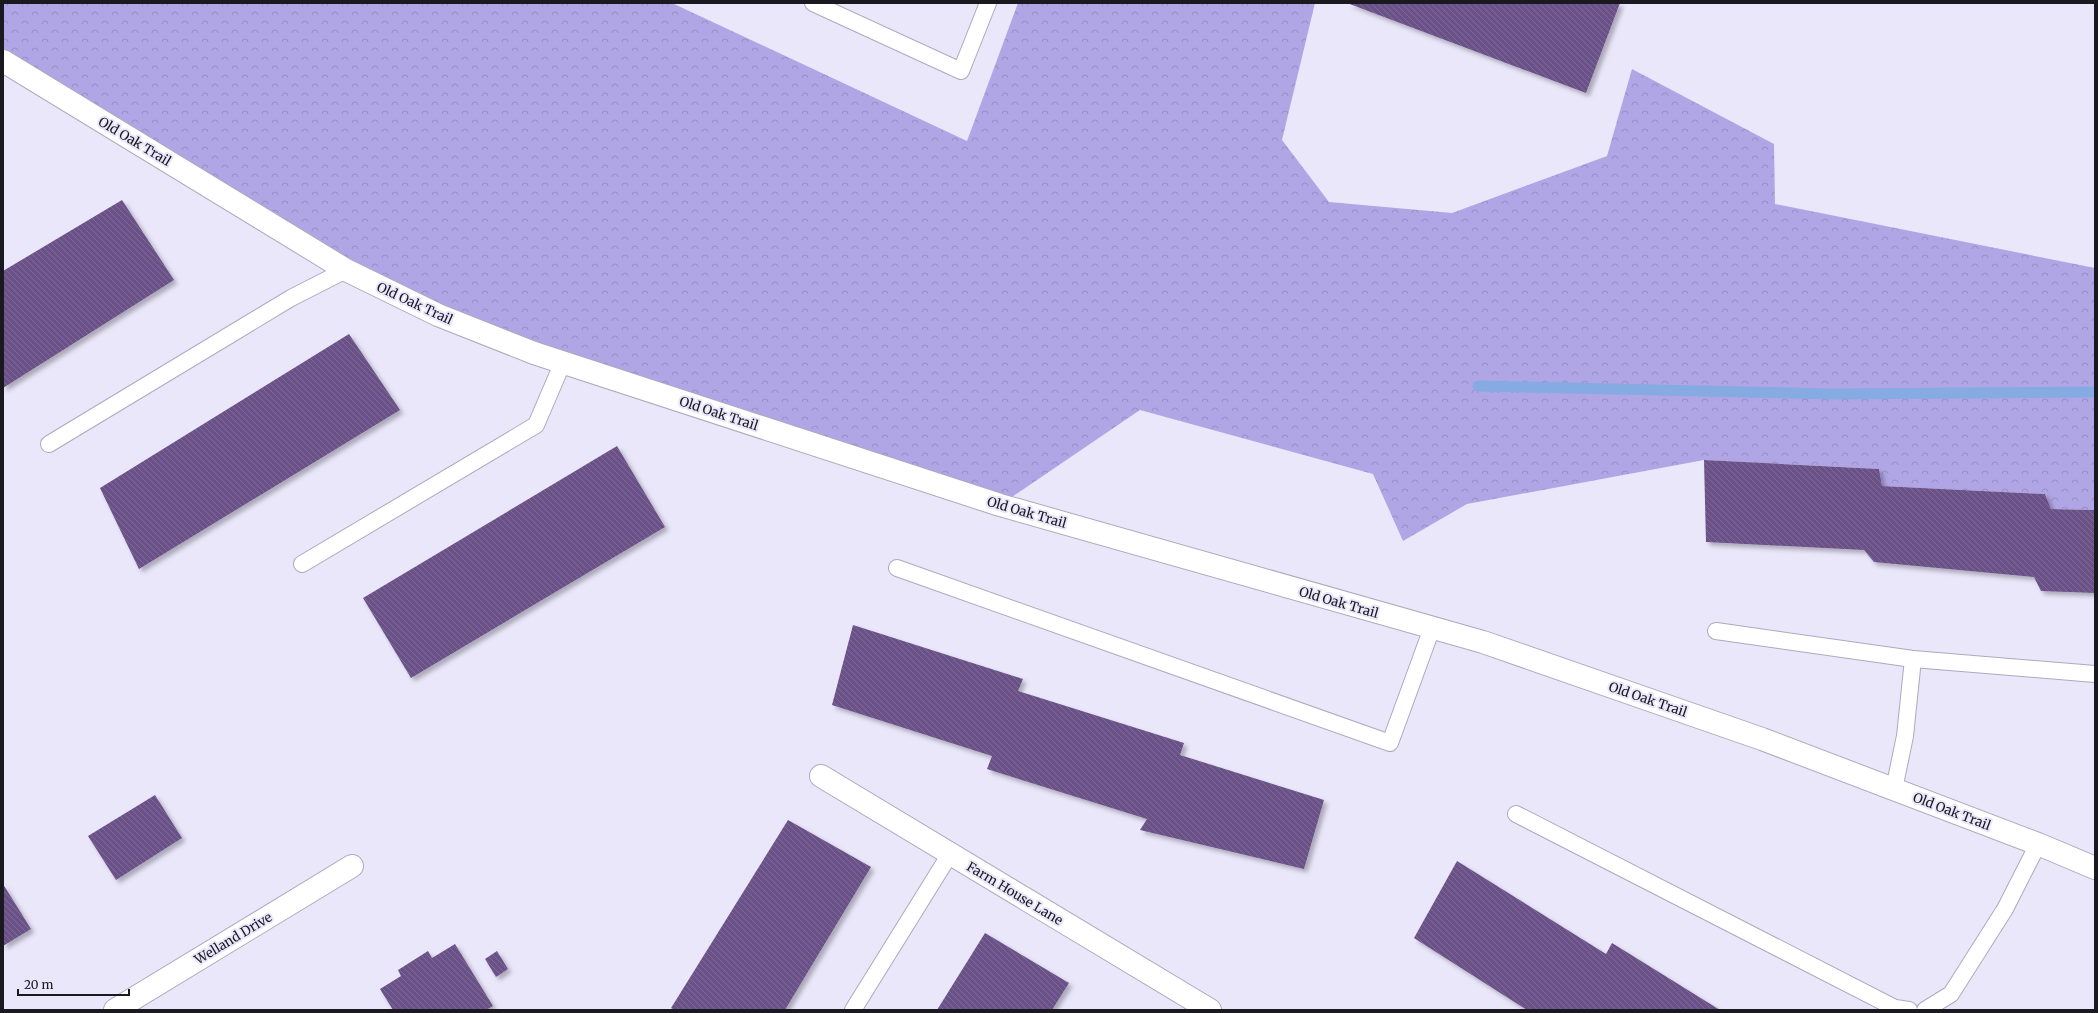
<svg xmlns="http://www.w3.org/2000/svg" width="2098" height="1013" font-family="Merriweather,serif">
<defs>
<pattern id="forest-crowns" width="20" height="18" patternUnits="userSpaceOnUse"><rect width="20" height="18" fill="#b0a6e5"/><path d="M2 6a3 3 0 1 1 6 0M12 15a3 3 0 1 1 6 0" fill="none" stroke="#978ec4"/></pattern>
<pattern id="building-back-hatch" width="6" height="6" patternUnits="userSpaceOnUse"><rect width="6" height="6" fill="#6b5188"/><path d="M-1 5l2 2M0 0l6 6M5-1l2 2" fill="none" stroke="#7f6b95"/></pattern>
<filter id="shadow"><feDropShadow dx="3.5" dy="3.5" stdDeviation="2" flood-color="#0004"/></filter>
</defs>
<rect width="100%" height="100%" fill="#eae7fb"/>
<polygon fill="url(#forest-crowns)" points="3,3 672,3 967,141 1018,3 1315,3 1282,140 1329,202 1452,213 1607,156 1632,69 1774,144 1775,204 2095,268 2095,510 2051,509 2045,494 1882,486 1879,469 1704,460 1467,504 1403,541 1373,474 1140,410 1000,505 438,315 3,61"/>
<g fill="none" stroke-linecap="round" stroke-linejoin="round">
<polyline stroke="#85abe2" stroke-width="11" points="1478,386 1832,394 2095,392"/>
</g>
<g fill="url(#building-back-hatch)" filter="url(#shadow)">
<polygon points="1347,3 1620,3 1586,93"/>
<polygon points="122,200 174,280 3,388 3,271"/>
<polygon points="349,334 400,410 139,569 100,488"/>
<polygon points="617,446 665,527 411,678 363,598"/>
<polygon points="1704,460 1879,469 1882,486 2045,494 2051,509 2095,510 2095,593 2041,591 2034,577 1874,562 1864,550 1706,542"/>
<polygon points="853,625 1023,679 1018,691 1184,743 1180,755 1324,800 1304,869 1140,830 1147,819 987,769 992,756 832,705"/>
<polygon points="155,795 182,838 116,880 88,836"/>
<polygon points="788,820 871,867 785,1010 674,1010 671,1008"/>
<polygon points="1457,861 1606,954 1612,943 1720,1010 1527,1010 1414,938"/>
<polygon points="3,884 31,929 3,946"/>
<polygon points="985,933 1069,983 1052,1010 937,1010"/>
<polygon points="455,944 493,1006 486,1010 393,1010 380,989 401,976 398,970 428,951 432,958"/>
<polygon points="497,951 508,969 496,977 485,959"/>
</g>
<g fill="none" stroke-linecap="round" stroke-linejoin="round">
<defs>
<g id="service">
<polyline points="813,3 961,71 988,3"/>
<polyline points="49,444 291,298 346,270"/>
<polyline points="302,564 536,425 563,362"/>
<polyline points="897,568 1390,743 1432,628"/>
<polyline points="1716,631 1913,659 2095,674"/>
<polyline points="1894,789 1905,736 1913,659"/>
<polyline points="1516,814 1895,1008 1909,1010"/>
<polyline points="853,1010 950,854"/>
<polyline points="1925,1010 1951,994 2005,909 2038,844"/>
</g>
<g id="minor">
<polyline points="3,61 346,270 438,315 534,353 1000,505 1483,642 1762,739 2038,844 2095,868"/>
<polyline points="821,776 1210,1010"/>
<polyline points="115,1010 352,866"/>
</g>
</defs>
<use href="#service" stroke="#acaabc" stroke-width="18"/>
<use href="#minor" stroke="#acaabc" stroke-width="24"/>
<use href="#service" stroke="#fff" stroke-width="16"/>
<use href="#minor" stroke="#fff" stroke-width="22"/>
</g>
<g text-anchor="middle" stroke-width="4" stroke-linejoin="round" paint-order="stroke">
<g font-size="13" fill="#1a1920" stroke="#eae7fb">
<text transform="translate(135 141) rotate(31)" y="5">Old Oak Trail</text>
<text transform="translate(415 303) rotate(25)" y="5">Old Oak Trail</text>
<text transform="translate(719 413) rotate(18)" y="5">Old Oak Trail</text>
<text transform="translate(1027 512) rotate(16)" y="5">Old Oak Trail</text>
<text transform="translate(1339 602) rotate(16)" y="5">Old Oak Trail</text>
<text transform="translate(1648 699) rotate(19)" y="5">Old Oak Trail</text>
<text transform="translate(1952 811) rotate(21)" y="5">Old Oak Trail</text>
<text transform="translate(1015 893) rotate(31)" y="5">Farm House Lane</text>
<text transform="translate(233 938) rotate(-31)" y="5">Welland Drive</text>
</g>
</g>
<rect width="2098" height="1013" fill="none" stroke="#1a1920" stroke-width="8"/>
<path d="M18 989v6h111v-6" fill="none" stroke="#1a1920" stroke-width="2"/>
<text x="24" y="989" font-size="12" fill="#1a1920" stroke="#eae7fb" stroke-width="3" paint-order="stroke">20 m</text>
</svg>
